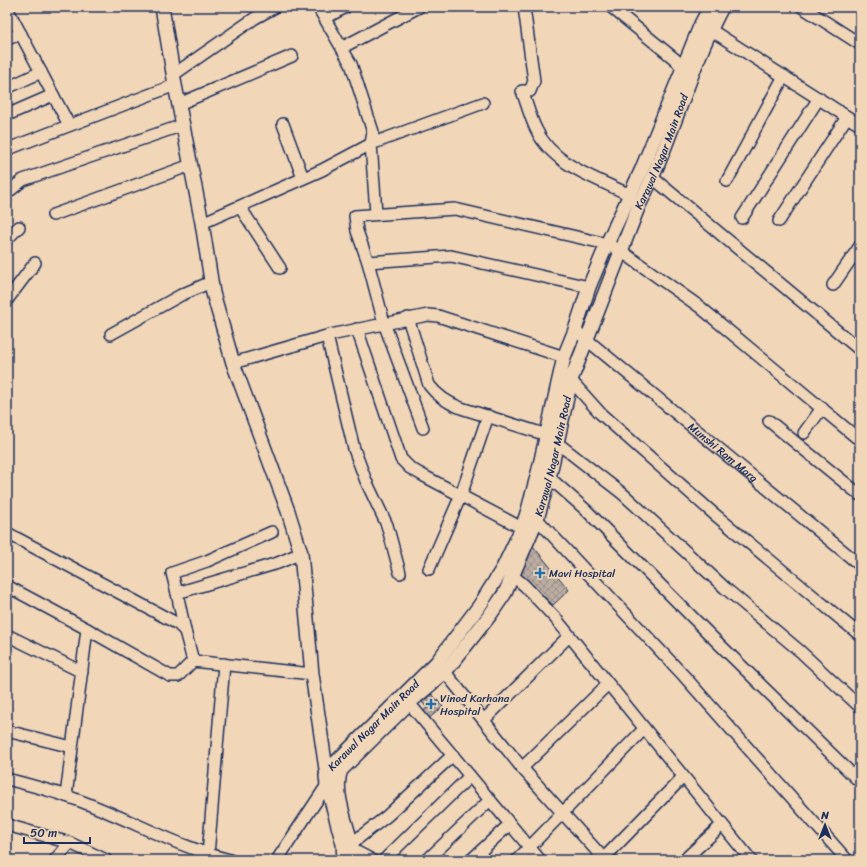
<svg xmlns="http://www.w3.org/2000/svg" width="867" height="867" font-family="Sriracha,sans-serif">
<defs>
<pattern id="building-cross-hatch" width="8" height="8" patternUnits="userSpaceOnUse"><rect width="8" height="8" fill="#bcada2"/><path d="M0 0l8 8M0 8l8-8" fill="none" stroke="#988d87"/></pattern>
</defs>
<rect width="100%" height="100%" fill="#f1d6b8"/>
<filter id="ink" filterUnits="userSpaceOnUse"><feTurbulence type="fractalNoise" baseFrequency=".025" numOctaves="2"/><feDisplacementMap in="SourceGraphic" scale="8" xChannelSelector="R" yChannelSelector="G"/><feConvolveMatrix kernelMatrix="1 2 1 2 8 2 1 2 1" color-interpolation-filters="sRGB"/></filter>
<g filter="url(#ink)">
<g fill="url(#building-cross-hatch)" stroke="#1b2f5e">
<polygon points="533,546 569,590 553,605 520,575"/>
<polygon points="432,694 443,707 428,719 422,712 427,708 422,702"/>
</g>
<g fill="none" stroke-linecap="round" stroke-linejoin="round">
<defs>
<g id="minor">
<path d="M524,7L534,81L530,91H522C527,104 530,117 536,129C552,165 598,179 630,195"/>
<polyline points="611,7 676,60 683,69"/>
<polyline points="802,7 860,44"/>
<polyline points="7,8 69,125"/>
<polyline points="325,18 346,7"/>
<polyline points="703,25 860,125"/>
<polyline points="7,39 21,34"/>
<polyline points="343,47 419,7"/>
<polyline points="173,75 255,18 275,7"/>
<polyline points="7,88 41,72"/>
<polyline points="179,104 292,56"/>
<polyline points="7,115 53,95"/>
<polyline points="283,124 303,178"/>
<polyline points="8,149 175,85"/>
<polyline points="653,178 860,350"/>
<polyline points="727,181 784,76"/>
<polyline points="7,193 23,180 183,125"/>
<polyline points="240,207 280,268"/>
<polyline points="376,213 371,144 483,103"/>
<polyline points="53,215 191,165"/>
<polyline points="742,218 819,98"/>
<polyline points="779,221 847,117"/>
<polyline points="202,223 322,170 371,144 373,132 351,64 318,7"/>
<polyline points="7,239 19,227"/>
<polyline points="368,262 451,256 589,287"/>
<polyline points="833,285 860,246"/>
<polyline points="7,300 35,263"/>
<path d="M408,318L429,385C438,397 448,403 461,408L547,435L623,494L725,588L801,652L860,707"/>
<polyline points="357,329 401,459 410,468 424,476 522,528"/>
<path id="s1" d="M575,330L860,565"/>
<polyline points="111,334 181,295 211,282"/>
<polyline points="327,336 354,449 366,481 387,525 400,573"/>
<polyline points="233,363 330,335 428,315 438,316 564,357"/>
<polyline points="567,376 601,414 713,513 860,635"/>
<polyline points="769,421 860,495"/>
<polyline points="423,428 384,323 368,262 357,231 355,216 455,209 607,244 621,251 700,307 856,437"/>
<polyline points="804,433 822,408"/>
<polyline points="543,472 586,510 712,637 860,782"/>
<polyline points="531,516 537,519 684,676 847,860"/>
<polyline points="7,533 178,624 185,631 193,661"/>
<polyline points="429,569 461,495 488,416"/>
<polyline points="507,571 524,585 556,619 751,860"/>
<polyline points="7,586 87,629 170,676 178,676 193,661 312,674"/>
<polyline points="177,593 172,573 207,561 272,532"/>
<polyline points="185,631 177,593 278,563 301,553"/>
<polyline points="7,635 82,672"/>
<polyline points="440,666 522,768 605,860"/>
<polyline points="409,703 540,860"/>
<polyline points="485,719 569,636"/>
<polyline points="7,731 72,747"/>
<polyline points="522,768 608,684"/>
<path d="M7,779C26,784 46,789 66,796C122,814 172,846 230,860"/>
<polyline points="66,796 87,629"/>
<polyline points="7,825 70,843 106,860"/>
<polyline points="352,843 387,816 453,755"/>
<polyline points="349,848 372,860"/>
<polyline points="208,855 224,664"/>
<polyline points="604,858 683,777"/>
<polyline points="55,860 70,843"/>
<polyline points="277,860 327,785 334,784"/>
<polyline points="384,860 470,776"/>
<polyline points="427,860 490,800"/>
<polyline points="471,860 510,824"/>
<polyline points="517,860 644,729"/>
<polyline points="684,860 722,825"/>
</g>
<g id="tertiary">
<polyline points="162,7 175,85 202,223 213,293 233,363 288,511 301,553 312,674 327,776"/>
<path id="s2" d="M344,860L343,844L327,785L326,776L329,769L437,662L480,605L503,568L522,528L528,510L539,469L564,357L575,330L589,287L607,244L641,171L701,24L710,7"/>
<path id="s3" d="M355,860C352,834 331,794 341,770L409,703L445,672L490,615L505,593L537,519L549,478L571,380L639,205C672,142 688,71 722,7"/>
</g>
</defs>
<use href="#minor" stroke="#1b2f5e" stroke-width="14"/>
<use href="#tertiary" stroke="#1b2f5e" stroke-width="16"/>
<use href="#minor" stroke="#f1d6b8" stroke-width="11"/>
<use href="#tertiary" stroke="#f1d6b8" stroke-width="13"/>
</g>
</g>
<g fill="#1f6fb2" stroke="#f1d6b8" stroke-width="1.5">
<path d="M538 567h4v4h4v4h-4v4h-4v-4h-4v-4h4z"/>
<path d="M429 698h4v4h4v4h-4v4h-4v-4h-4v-4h4z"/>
</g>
<g text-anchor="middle" stroke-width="4" stroke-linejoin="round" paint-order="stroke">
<g font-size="11" fill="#1b2f5e" stroke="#f1d6b8">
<text dy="4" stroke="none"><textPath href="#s3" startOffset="804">Karawal Nagar Main Road</textPath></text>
<text dy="4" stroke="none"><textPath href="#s1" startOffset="192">Munshi Ram Marg</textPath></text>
<text dy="4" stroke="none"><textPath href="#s3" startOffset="480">Karawal Nagar Main Road</textPath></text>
<text dy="4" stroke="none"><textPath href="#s2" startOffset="156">Karawal Nagar Main Road</textPath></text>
</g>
<g font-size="11" fill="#1b2f5e" stroke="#f1d6b8" text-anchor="start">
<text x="549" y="577">Mavi Hospital</text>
<text x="440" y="702">Vinod Karhana<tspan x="440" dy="13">Hospital</tspan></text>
</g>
</g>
<rect width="867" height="867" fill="none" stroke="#f1d6b8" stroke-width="24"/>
<rect x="12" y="12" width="843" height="843" fill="none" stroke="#1b2f5e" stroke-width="1.5" filter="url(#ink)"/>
<g transform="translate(825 825)" stroke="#f1d6b8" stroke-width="3" paint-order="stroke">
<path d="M0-3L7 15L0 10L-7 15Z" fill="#1b2f5e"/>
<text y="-6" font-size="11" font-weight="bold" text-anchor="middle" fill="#1b2f5e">N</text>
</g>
<path d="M24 837v6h66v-6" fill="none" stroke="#1b2f5e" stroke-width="2"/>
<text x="30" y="837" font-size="12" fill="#1b2f5e" stroke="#f1d6b8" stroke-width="3" paint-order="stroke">50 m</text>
</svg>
